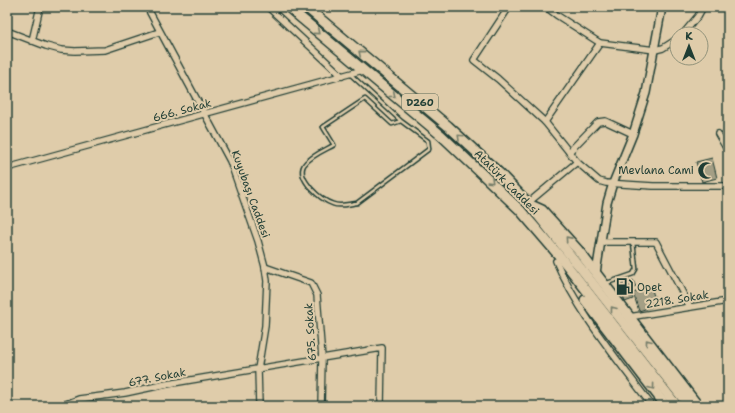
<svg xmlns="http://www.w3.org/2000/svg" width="735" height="413" font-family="'Shantell Sans',sans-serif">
<rect width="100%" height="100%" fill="#dfccaa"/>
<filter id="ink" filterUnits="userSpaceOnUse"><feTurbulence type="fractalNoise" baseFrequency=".025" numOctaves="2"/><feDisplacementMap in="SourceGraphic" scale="8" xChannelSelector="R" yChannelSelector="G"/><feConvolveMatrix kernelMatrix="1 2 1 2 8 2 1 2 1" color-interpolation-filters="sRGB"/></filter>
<g filter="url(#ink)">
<g fill="#a49f85" stroke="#1f3d34">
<polygon points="712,158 717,178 702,182 696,162"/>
<polygon points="633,280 636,287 629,290 633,299 625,302 619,285"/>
<polygon points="651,287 657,305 639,311 633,293"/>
</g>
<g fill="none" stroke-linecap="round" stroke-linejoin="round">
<defs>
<g id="service">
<path d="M350,74L401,121L428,141L429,149L357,203C349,204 340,207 333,204C321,200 296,179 304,165C310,156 325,150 334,145L323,127L365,99L392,124L401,121"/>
<polyline points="607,283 633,274 636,269 633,242"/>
</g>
<g id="minor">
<polyline points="147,7 230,161 258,241 265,267 267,281 265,326 258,369 259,406"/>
<polyline points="268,7 342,76"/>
<polyline points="509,7 474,60 498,79 545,122 577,162 528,203"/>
<polyline points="546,7 558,16 600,43 655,50 663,48 677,39"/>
<polyline points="7,31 46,46 61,50 75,51 105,50 159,32"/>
<polyline points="683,34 698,16 703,7"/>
<polyline points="32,41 40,7"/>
<polyline points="545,122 600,43"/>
<polyline points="718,134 728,151"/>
<polyline points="569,152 598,122 605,121 633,134"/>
<polyline points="577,162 599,181 606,183 653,186 728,186"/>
<polyline points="7,168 363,70"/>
<polyline points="601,242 656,242 690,307"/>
<path d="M556,261C578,313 618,360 652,406"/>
<polyline points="265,267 311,283 317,295 322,358 321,406"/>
<polyline points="629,317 728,301"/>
<polyline points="61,406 79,399 125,393 167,384 382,348 381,406"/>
</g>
<polyline id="tertiary" points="596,273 607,203 613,183 633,134 646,93 662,7"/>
<g id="trunk">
<polyline points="288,7 442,136 520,210 562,259 677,406"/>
<polyline points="306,7 448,126 499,173 528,203 579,266 689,406"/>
<polyline points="531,205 542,210 578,250 698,406"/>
<polyline points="585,300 666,406"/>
</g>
</defs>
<use href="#service" stroke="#1f3d34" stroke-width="5.5"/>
<use href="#minor" stroke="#1f3d34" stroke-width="8"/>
<use href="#tertiary" stroke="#1f3d34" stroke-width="10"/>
<use href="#trunk" stroke="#1f3d34" stroke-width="12"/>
<use href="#service" stroke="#dfccaa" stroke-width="2.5"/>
<use href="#minor" stroke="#dfccaa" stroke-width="5.5"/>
<use href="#tertiary" stroke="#dfccaa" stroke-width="7"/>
<use href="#trunk" stroke="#dfccaa" stroke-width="9"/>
</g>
<defs><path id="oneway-chevron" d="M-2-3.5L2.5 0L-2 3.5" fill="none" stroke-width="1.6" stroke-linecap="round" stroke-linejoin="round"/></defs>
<g stroke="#757d69">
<use href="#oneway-chevron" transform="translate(317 32) rotate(40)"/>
<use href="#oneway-chevron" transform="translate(361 53) rotate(-140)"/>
<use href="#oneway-chevron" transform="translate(393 95) rotate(39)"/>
<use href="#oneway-chevron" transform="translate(460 137) rotate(-137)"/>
<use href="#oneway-chevron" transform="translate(491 181) rotate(44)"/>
<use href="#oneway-chevron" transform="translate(568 239) rotate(-132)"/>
<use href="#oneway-chevron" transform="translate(613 309) rotate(-128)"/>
<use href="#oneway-chevron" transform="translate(648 342) rotate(-128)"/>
<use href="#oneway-chevron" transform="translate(652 387) rotate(53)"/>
</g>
</g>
<defs>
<symbol id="mosque-bare" viewBox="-9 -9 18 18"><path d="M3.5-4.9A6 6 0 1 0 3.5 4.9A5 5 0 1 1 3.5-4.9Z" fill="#1f3d34" stroke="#dfccaa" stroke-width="2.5" paint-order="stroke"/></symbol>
<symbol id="fuel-bare" viewBox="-9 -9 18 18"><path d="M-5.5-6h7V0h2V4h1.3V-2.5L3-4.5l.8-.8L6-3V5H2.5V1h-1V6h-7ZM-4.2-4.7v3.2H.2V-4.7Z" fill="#1f3d34" stroke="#dfccaa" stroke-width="2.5" paint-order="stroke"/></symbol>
</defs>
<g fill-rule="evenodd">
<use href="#mosque-bare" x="694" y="158" width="25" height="25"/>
<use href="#fuel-bare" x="612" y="274" width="25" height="25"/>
</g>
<g text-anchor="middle" stroke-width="4" stroke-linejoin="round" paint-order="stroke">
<rect fill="#dfccaa" stroke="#596857" stroke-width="1" x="402" y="94" width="36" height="16" rx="3"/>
<g font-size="10" font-weight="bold" fill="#1f3d34">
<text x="420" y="106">D260</text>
</g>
<g font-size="11" fill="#1f3d34" stroke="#dfccaa">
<text transform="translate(182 110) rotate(-15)" y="4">666. Sokak</text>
<text transform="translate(507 182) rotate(45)" y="4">Atatürk Caddesi</text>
<text transform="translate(251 194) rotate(70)" y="4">Kuyubaşı Caddesi</text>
<text transform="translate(677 299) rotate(-9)" y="4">2218. Sokak</text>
<text transform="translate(310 332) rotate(-94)" y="4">675. Sokak</text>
<text transform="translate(157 377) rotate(-11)" y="4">677. Sokak</text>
</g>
<g font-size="11" fill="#1f3d34" stroke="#dfccaa" text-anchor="end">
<text x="694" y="174">Mevlana Cami</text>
<text x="637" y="291" text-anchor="start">Opet</text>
</g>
</g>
<rect width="735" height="413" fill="none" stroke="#dfccaa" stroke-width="24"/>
<rect x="12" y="12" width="711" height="389" fill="none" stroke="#1f3d34" stroke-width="1.5" filter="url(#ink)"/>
<g transform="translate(689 46)"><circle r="19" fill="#dfccaa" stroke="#92937b"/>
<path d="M0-3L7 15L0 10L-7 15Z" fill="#1f3d34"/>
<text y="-6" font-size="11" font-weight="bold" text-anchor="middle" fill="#1f3d34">K</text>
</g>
</svg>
